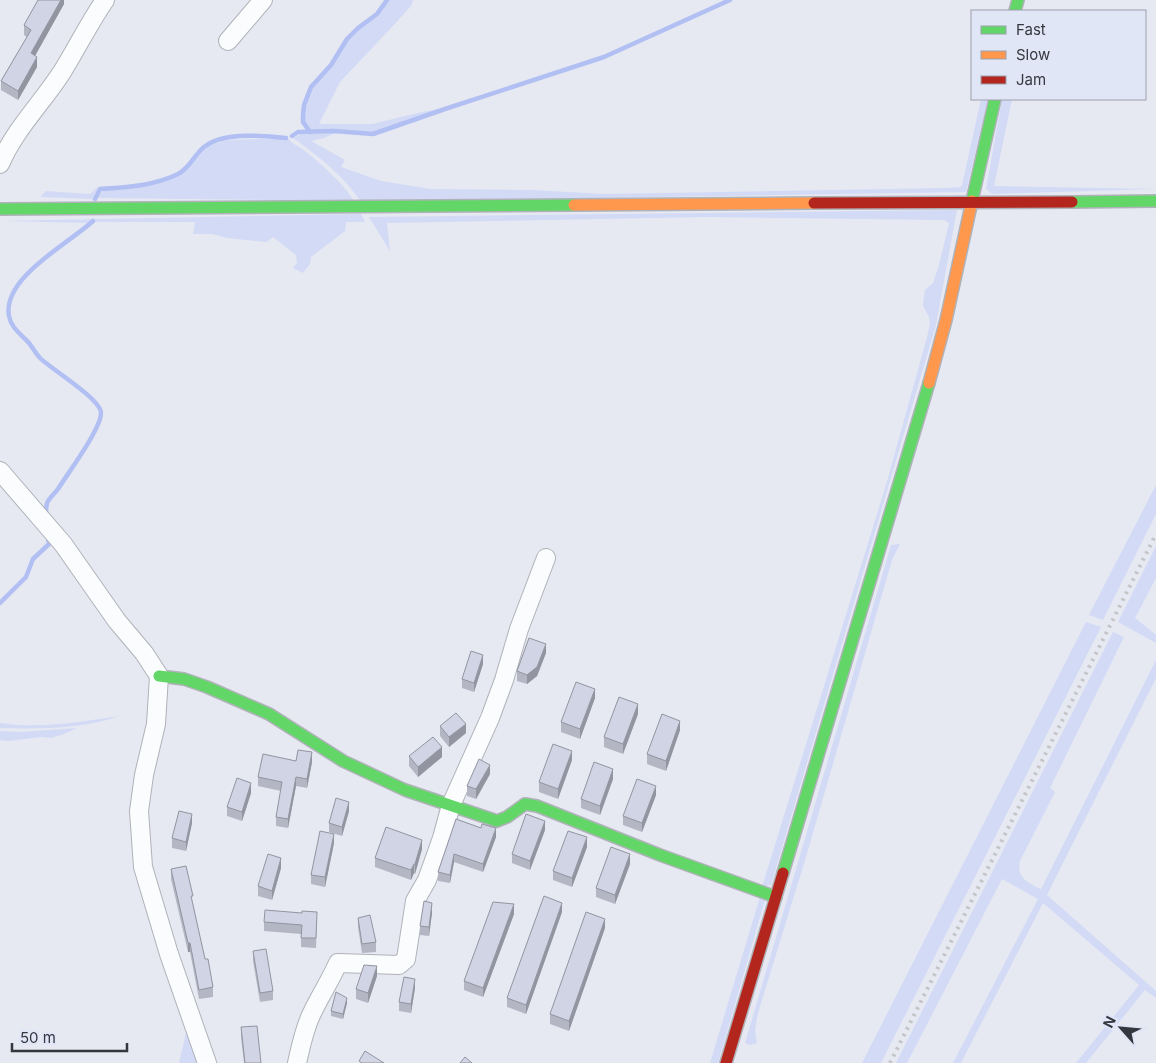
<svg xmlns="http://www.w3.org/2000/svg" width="1156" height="1063" font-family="Inter,sans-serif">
<rect width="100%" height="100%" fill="#e6e9f2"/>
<g fill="#d2daf6">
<path d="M388,0H413L411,6L391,28L340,82L319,124H372L418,113L444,108L373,133L334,130L311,131C309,129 305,125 304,122C303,119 304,114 304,111C306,89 320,82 331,66C340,53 346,39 358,29C371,19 380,17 388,0Z"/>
<path d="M981,99H988L966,192L361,202C344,176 318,156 293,138L301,134L335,133L324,138L311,141L345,160L341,167L381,181L431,189L533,190L603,194L946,188L960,187L962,185Z"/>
<polygon points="1002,99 1012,99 994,186 1156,189 992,194 986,189"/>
<path d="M255,139H289C293,145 299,146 305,151C320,163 344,184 354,201L98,198L103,190C127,187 153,188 175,177C193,169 196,155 209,146C222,138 241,140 255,139Z"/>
<polygon points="98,187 92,199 40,197 46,191 90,194"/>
<polygon points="957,210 936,325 771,885 762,887 886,485 926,341 930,324 929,317 923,306 924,296 925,290 933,283 939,265 949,223 944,220 706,217 387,223 390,251 369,217"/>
<polygon points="361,214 365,222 346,222 345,231 311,257 310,264 303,273 293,268 297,263 296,255 273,237 267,242 227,238 212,234 193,234 195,222 94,222 93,220 89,223 0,221"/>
<polygon points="1156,485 1156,514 1103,620 1089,615"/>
<polygon points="900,544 892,560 806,857 758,1013 755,1031 757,1043 749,1045 745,1043 891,545"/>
<polygon points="1156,546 1156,578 1135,618 1156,635 1156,643 1118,622"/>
<polygon points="1086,622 1101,627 881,1063 862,1063"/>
<path d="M1113,632L1124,637L1050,788L1055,792L1020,861C1016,877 1028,883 1041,889L1156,660V678L1047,895L1156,991V998L1145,990L1086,1063H1076L1139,985L1043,903L961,1063H953L1038,899L1002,879L907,1063H896Z"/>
<path d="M119,716C84,729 37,729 0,728V723C37,729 82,722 119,716Z"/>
<polygon points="77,728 64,734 51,738 42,737 8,741 0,740 0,731 20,732"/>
<polygon points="760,897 765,900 718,1063 710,1063"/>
<polygon points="189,1020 204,1063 179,1063"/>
</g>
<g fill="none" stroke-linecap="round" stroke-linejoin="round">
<g stroke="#b1bff3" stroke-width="4.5">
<polyline points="310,132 303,122 303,115 304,105 311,87 331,65 347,39 358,28 377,14 387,0"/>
<polyline points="292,136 298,132 334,131 373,134 445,109 604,57 730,0"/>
<path d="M95,199L100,189C126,187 154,186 178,174C190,168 194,155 204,147C224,131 262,136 286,138"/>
<path d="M46,515C46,511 46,507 47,503C49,498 55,493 58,489C68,473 101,429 101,413C101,399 51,369 40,358C36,354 33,348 29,343C21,334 11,328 9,316C2,278 68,244 93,221"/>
<polyline points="0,603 26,577 33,559 49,544 48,537"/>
</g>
<defs>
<g id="street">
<polyline points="228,41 263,0"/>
<path d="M0,164C15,129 42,103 62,72C77,48 89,23 105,0"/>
<polyline points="0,471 63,544 117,621 144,653 159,676 156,724 144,775 139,811 143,867 169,954 207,1063"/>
<path d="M297,1063C301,1046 304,1029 312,1013C320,996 330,981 338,963L399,965L406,959L415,901L427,880L442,838L451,805L490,718L504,680L519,629L546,558"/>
</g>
<g id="fast">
<polyline points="1015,11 1018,0"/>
<polyline points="972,201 995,99"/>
<polyline points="1072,202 1156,201"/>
<polyline points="0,209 574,205"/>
<polyline points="159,676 184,679 207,687 269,714 343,761 405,790 497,821 507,817 525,804 537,806 660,855 776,897"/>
<polyline points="783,873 929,383"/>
</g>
<g id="slow">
<polyline points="574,205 814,203"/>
<polyline points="929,383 946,320 972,201"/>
</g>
<g id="jam">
<polyline points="814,203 1072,202"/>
<polyline points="726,1063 783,873"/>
</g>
</defs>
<use href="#street" stroke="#b0b2b9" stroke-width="20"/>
<use href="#fast" stroke="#b0b2b9" stroke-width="14"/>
<use href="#slow" stroke="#b0b2b9" stroke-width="14"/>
<use href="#jam" stroke="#b0b2b9" stroke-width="14"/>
<use href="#street" stroke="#fbfcfd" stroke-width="18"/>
<use href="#fast" stroke="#63d668" stroke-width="11"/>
<use href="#slow" stroke="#ff974d" stroke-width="11"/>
<use href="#jam" stroke="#b3261e" stroke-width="11"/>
<polyline stroke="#c5c5c8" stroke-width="4" stroke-dasharray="2.5 5" stroke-linecap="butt" points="890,1063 1156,534"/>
</g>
<g fill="#b4b6c4">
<polygon points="64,0 64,4 35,56 37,67 18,100 1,90 1,81 27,37 24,35 24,25"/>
<polygon points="546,653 537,676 527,684 517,681 517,671"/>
<polygon points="483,664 474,692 462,688 462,679"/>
<polygon points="595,698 580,739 561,732 561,722"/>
<polygon points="638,714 623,754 604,747 604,737"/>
<polygon points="440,726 466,733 449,747 440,736"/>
<polygon points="680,730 666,771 647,764 647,754"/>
<polygon points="409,756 442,757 418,777 409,766"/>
<polygon points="572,760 558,799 539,792 539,782"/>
<polygon points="312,762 307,788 296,786 288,828 276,826 276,817 281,791 258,786 258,777"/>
<polygon points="490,774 476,799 467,796 467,786"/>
<polygon points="613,779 600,815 581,808 581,799"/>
<polygon points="251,793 242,821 227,816 227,807"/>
<polygon points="656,795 642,832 623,825 623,816"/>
<polygon points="349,811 342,836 329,832 329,823"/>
<polygon points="456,819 481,828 496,837 483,872 454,862 450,883 438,881 438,872"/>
<polygon points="192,823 186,851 172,848 172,838"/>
<polygon points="545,830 530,870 512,863 512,854"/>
<polygon points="334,843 325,887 311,884 311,875"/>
<polygon points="587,847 572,887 553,880 553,871"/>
<polygon points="422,849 415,874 414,873 411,880 375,867 375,858"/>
<polygon points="630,864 615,904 596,897 596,888"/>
<polygon points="281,868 272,900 258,896 258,886"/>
<polygon points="171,869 193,905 205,959 213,987 213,997 199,999 190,952 188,952 171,879"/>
<polygon points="562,912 526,1014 507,1007 507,998"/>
<polygon points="432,913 429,936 420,935 420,926"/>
<polygon points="514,914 483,997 464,990 464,981"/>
<polygon points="358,918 376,942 376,952 362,953 358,927"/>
<polygon points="317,921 316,948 301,947 301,934 264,931 264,922"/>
<polygon points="605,928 569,1031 550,1024 550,1014"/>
<polygon points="253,951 273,991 273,1000 260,1002 253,961"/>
<polygon points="377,976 368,1003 356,999 356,989"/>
<polygon points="415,988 411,1013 399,1011 399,1002"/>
<polygon points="347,1003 343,1019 331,1016 331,1011"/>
<polygon points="241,1027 261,1063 244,1063 241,1037"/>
</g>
<g fill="#9294a0">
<polygon points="61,0 64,0 64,4 31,63 31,53"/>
<polygon points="37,57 37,67 18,100 18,91"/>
<polygon points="546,644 546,653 537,676 527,684 527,675"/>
<polygon points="483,655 483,664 474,692 474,683"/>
<polygon points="595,689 595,698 580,739 580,729"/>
<polygon points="638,704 638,714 623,754 623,744"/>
<polygon points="680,721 680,730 666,771 666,761"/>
<polygon points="466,724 466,733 449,747 449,737"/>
<polygon points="442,747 442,757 418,777 418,767"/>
<polygon points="572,751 572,760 558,799 558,789"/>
<polygon points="312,752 312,762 307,788 307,779"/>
<polygon points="490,765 490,774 476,799 476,789"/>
<polygon points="613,769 613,779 600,815 600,806"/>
<polygon points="296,777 296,786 288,828 288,819"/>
<polygon points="251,783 251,793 242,821 242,812"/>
<polygon points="656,786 656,795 642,832 642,823"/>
<polygon points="349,802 349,811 342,836 342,827"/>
<polygon points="192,814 192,823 186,851 186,842"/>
<polygon points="545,821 545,830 530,870 530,861"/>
<polygon points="496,828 496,837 483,872 483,864"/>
<polygon points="334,834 334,843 325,887 325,877"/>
<polygon points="587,837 587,847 572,887 572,878"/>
<polygon points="422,840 422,849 415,874 415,864"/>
<polygon points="454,854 454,862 450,883 450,875"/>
<polygon points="630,854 630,864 615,904 615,895"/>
<polygon points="281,858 281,868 272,900 272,891"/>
<polygon points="414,864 414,873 411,880 411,870"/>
<polygon points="432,903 432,913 429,936 429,927"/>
<polygon points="562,903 562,912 526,1014 526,1005"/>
<polygon points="514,904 514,914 483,997 483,988"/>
<polygon points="605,919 605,928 569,1031 569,1021"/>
<rect x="188" y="943" width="2" height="9"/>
<polygon points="377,966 377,976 368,1003 368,993"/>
<polygon points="415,979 415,988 411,1013 411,1004"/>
<polygon points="347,998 347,1003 343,1019 343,1014"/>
</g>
<g fill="#d1d4e4" stroke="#9294a0">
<polygon points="38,0 61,0 31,53 37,57 18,91 1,81 31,30 24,25"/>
<polygon points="529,638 546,644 537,667 527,675 517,671"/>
<polygon points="471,651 483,655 474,683 462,679"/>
<polygon points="576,682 595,689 580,729 561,722"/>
<polygon points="619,697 638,704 623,744 604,737"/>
<polygon points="456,713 466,724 449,737 440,726"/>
<polygon points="662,714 680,721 666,761 647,754"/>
<polygon points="433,737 442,747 418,767 409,756"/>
<polygon points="553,744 572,751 558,789 539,782"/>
<polygon points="298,750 312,752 307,779 296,777 288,819 276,817 282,782 258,777 263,754 296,761"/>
<polygon points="479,759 490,765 476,789 467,786"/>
<polygon points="594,762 613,769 600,806 581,799"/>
<polygon points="237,778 251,783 242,812 227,807"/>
<polygon points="637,779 656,786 642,823 623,816"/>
<polygon points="336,798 349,802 342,827 329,823"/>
<polygon points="179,811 192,814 186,842 172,838"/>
<polygon points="526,814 545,821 530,861 512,854"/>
<polygon points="456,819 481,828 482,824 496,828 483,864 454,854 450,875 438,872"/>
<polygon points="386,827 422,840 415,864 414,864 411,870 375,858"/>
<polygon points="320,831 334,834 325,877 311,875"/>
<polygon points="568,831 587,837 572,878 553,871"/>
<polygon points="611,847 630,854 615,895 596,888"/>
<polygon points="268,854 281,858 272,891 258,886"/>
<polygon points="186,866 193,896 191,896 205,959 208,959 213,987 199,990 190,943 188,943 171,869"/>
<polygon points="544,896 562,903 526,1005 507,998"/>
<polygon points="424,901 432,903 429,927 420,926"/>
<polygon points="493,902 514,904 483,988 464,981"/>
<polygon points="265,910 302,913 302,911 317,912 316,938 301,938 302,925 264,922"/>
<polygon points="586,912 605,919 569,1021 550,1014"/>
<polygon points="370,915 376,942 362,944 358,918"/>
<polygon points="266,949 273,991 260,993 253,951"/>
<polygon points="364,965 377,966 368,993 356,989"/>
<polygon points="404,977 415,979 411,1004 399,1002"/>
<polygon points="336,992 347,998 343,1014 331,1011"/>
<polygon points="257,1026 261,1063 245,1063 241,1027"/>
<polygon points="365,1051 384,1063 362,1063 359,1061"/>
<polygon points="465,1057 472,1063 460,1063"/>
</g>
<rect x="971" y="10" width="175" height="90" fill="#e1e6f7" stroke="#9ca0ad"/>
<rect x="981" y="26" width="25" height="8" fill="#63d668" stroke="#9ca0ad"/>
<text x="1016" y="35" font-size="15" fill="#35373e">Fast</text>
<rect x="981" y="51" width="25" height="8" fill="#ff974d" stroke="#9ca0ad"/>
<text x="1016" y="60" font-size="15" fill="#35373e">Slow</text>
<rect x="981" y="76" width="25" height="8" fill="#b3261e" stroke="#9ca0ad"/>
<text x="1016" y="85" font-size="15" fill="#35373e">Jam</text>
<g transform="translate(1121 1028) rotate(297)" stroke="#e1e6f7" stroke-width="4" paint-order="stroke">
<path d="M0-4L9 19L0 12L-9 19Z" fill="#35373e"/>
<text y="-8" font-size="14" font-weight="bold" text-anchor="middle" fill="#35373e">N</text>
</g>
<path d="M12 1043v8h115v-8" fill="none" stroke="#35373e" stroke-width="2.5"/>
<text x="20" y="1043" font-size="15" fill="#35373e" stroke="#e1e6f7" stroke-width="4" paint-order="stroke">50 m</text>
</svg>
